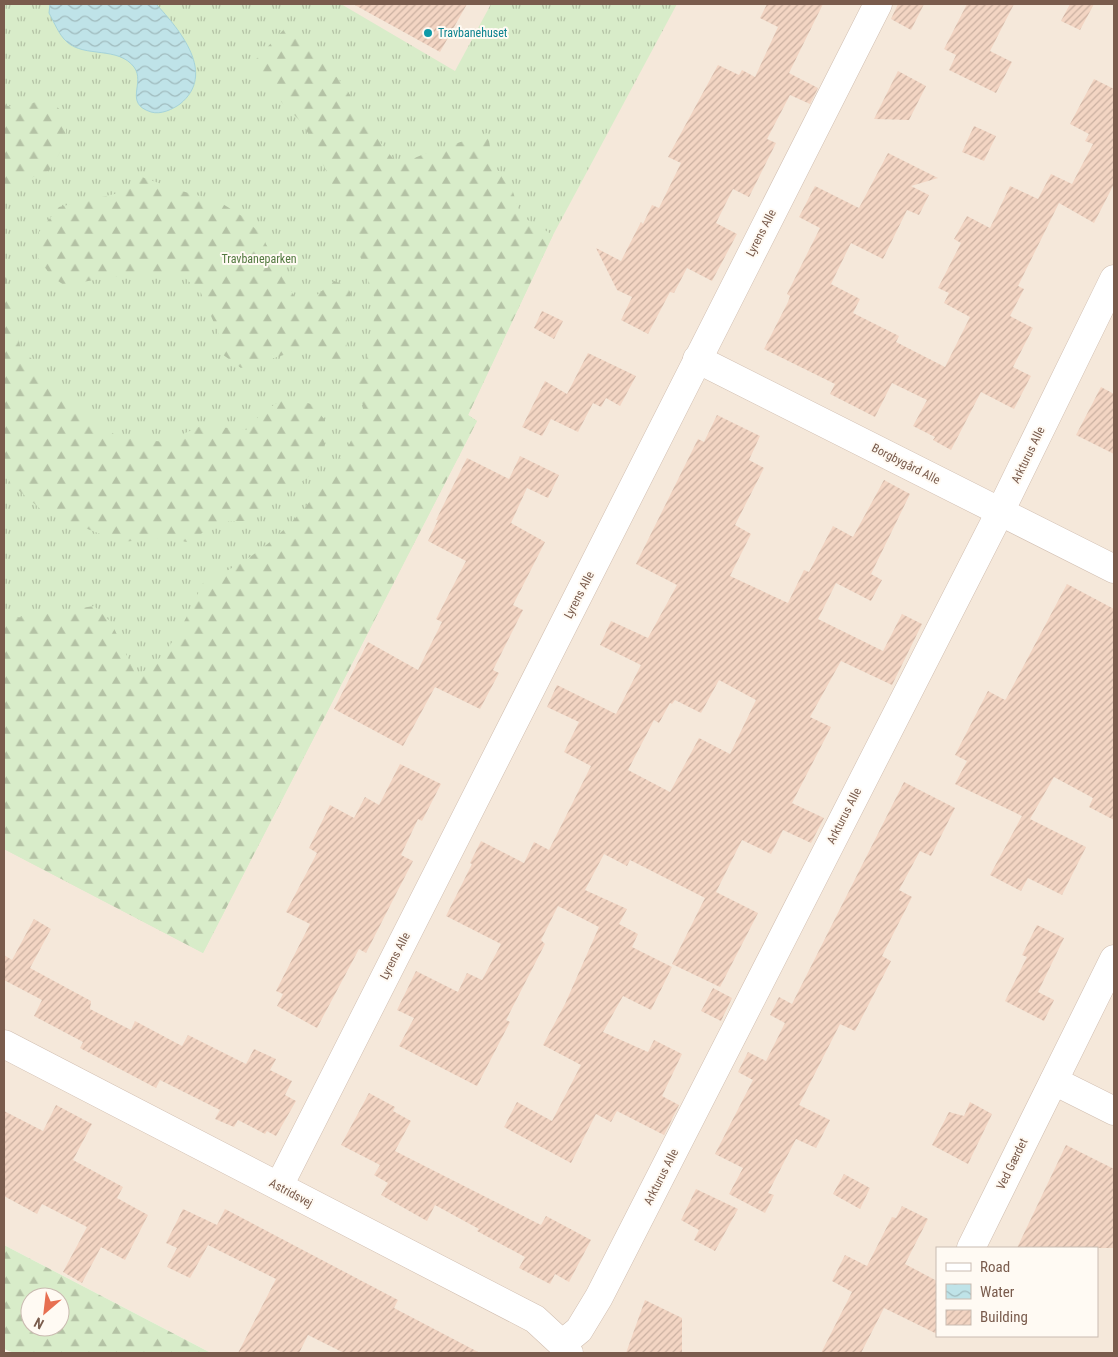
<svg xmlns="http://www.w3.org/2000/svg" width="1118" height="1357" font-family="'Roboto Condensed',sans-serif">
<defs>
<pattern id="grass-tufts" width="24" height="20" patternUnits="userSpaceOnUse" patternTransform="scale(1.25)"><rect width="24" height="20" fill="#d8ecc9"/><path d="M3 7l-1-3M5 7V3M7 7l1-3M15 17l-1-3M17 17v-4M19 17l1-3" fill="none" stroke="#b4c2a5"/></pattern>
<pattern id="forest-firs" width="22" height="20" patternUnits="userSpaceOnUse" patternTransform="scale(1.25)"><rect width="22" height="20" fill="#d8ecc9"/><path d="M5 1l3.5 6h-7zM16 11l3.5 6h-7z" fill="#b4c2a5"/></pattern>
<pattern id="water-waves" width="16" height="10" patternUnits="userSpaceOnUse" patternTransform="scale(1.25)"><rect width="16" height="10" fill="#bfe3e8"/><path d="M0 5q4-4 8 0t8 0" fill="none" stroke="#a0bbbe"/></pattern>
<pattern id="building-hatch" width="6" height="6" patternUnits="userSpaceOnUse" patternTransform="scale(1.25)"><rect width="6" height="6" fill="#f3d5c3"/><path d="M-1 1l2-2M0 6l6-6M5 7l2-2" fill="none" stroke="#cab0a1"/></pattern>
</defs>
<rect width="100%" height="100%" fill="#fdf6ec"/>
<path fill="#f5e8da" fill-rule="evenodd" d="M4,4H1114V1353H211L4,1245ZM937,1248H1097V1336H937Z"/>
<polygon fill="url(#grass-tufts)" points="4,4 341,4 455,71 491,4 677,4 553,235 468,415 477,421 203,953 4,849"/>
<g fill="url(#forest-firs)" fill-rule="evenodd">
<path d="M286,27L313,49L346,88L367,125L398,165L424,154L488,133L493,169L507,174L521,216L553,235L468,415L477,421L203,953L4,849V618L26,617L94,606L111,622L136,675C169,663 189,611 204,581C283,550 327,486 366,415L356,385L372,343L375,300L363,264L331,181L304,125L248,68Z"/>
<polygon points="47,98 66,115 66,142 49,171 9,186 4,186 4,105 18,108"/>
<polygon points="142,177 178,190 218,201 242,216 260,233 299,305 312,299 334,281 347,286 351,294 347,314 346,377 310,347 241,368 222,354 218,332 201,293 183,276 125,275 64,285 52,277 38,258 39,232 59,207 123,192"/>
<polygon points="4,267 20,346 72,404 118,437 165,442 203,425 246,430 264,411 287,397 311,404 325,420 324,449 309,476 249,521 223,521 187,542 166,538 121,542 44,512 10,483 4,468"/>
<path d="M4,1245L211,1353H14L4,1349ZM30,1297H60V1327H30Z"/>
</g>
<path fill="url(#water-waves)" stroke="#a5d3da" d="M50,4H156C180,30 217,74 180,104C173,109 161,115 151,112C123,103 146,83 134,67C118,46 85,58 67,42C59,35 54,22 49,13Z"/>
<g fill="url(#building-hatch)" fill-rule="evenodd">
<polygon points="353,4 467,4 440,52"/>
<polygon points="767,4 823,4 789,73 818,88 810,104 790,95 767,139 776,143 749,197 733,189 716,223 737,234 712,281 687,268 674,293 670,292 648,334 621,320 632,297 617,290 596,248 621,261 641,222 643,224 652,205 659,208 681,163 668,157 718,65 739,75 742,70 755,77 778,27 760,18"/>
<polygon points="898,4 924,4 911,30 891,19"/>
<polygon points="967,4 1014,4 990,51 1012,62 996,93 949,70 956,55 944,49"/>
<polygon points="1070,4 1094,4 1080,30 1061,21"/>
<polygon points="898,71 926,86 909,120 874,119"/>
<polygon points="1094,79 1114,89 1114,184 1094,223 1059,203 1018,286 1024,289 1010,316 1033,328 1013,367 1031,376 1014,409 981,392 951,450 933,440 935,437 913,426 927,400 892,383 875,417 830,394 835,384 764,349 788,302 790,296 787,294 820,228 799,217 815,186 859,208 888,153 938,178 911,186 929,195 919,215 907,210 883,259 851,243 831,284 860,299 853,313 899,336 896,342 945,367 970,317 944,303 949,293 938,288 961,243 954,239 967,216 990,228 1010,186 1038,199 1051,174 1072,184 1093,144 1085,141 1089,134 1070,124"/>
<polygon points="974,126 996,136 984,161 962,152"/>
<polygon points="542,311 563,321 554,339 534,328"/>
<polygon points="588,353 636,376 620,406 606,398 601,407 593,403 578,432 551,419 542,436 522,427 545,381 567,394"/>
<polygon points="1101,387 1114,394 1114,454 1076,435"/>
<path d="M717,415L760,436L749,460L764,468L735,525L751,534L730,576L788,603L804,570L809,572L833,526L853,537L884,480L910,494L871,574L882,580L871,601L836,583L818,619L883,651L902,614L922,624L892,685L841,661L810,717L831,727L792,803L824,818L811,843L783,830L771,854L742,840L716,892L758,913L720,987L672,964L705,898L630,860L627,866L604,854L585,890L627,909L619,924L638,934L632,947L672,967L651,1010L623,996L603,1032L648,1052L654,1040L682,1054L662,1096L679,1105L664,1135L617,1111L611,1122L596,1114L571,1163L504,1127L517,1102L552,1121L581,1065L543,1045L565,1004L599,927L558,906L541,940L545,944L506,1020L510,1022L477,1086L399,1046L414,1018L397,1010L416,971L458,992L467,973L482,980L501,944L446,916L472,864L470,863L481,841L524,863L534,842L549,850L591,766L564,752L579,722L547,707L557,685L616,714L641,665L600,645L611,621L648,638L677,585L636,564L698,439L704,442ZM719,680L756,700L730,754L699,738L670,792L628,770L654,720L659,723L670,703L672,704L675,700L701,713Z"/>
<polygon points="520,456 559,475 548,498 527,488 511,523 545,542 513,605 523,610 493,670 499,673 480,709 435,687 403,746 334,709 368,642 418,670 442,622 436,619 466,561 428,541 438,520 436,520 467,458 509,479"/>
<polygon points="1067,584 1114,609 1114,820 1089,807 1093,798 1054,777 1030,819 1086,847 1062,895 1028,878 1021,891 990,875 1022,816 955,784 967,761 955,755 988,691 1005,700 1006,699"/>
<polygon points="400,764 441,784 422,821 418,819 401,855 413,861 397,892 366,953 359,949 317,1028 277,1006 283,994 276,991 310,924 286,912 317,853 309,848 330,805 354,818 365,797 379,805"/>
<polygon points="904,782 955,808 931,856 920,851 899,890 912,897 882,956 891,961 855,1031 840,1024 799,1105 830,1120 816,1148 796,1139 768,1193 774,1195 765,1213 729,1194 743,1168 715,1154 753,1080 738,1072 748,1052 766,1061 785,1023 770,1015 779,997 792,1004"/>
<polygon points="34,919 51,929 30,968 91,1001 90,1009 131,1030 135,1021 182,1046 188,1035 246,1064 254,1049 276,1059 270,1070 292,1081 285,1095 296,1101 276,1136 267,1131 265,1134 238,1120 234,1127 215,1119 220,1110 160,1080 156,1088 80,1048 83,1042 34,1016 42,1000 4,980 4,955 12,960"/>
<polygon points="1037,925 1064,938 1038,992 1054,1000 1044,1021 1005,1001 1027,957 1022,955"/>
<polygon points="713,988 732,998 721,1021 701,1011"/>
<polygon points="369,1093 395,1107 393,1111 411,1121 395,1151 541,1225 546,1216 591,1240 569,1282 555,1274 550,1284 519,1268 525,1257 477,1231 479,1229 435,1205 427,1221 381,1195 388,1183 374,1175 380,1165 341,1145"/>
<polygon points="970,1102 992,1114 968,1164 932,1145 949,1112 964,1116"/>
<polygon points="56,1105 92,1124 73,1160 123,1187 117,1198 148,1215 125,1260 101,1247 82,1283 63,1272 87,1227 42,1204 37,1214 4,1196 4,1111 43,1131"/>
<polygon points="1066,1145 1114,1169 1114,1248 1017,1248"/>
<polygon points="844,1174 870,1188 860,1209 833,1194"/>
<polygon points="696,1189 738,1209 715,1251 694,1240 699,1230 681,1220"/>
<polygon points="902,1206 928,1219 905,1264 937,1281 937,1334 884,1308 861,1353 821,1353 852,1292 832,1281 845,1255 867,1266 892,1217 896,1218"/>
<polygon points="183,1209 217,1225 225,1209 398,1300 394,1308 480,1353 344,1353 308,1335 299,1353 238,1353 276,1279 208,1245 190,1278 167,1267 177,1248 166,1243"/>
<polygon points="645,1300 682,1318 682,1353 626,1353"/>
</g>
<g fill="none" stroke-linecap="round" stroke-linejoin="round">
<defs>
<g id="minor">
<polyline points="697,359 1114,569"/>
<polyline points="4,1044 535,1319 562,1344 569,1353"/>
<polyline points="1054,1081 1114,1111"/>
<polyline points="279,1186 878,4"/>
<polyline points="971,1248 1114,959"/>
<polyline points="562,1344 579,1330 599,1297 1000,512 1114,279"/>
</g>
</defs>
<use href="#minor" stroke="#d1beb0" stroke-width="29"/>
<use href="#minor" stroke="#fff" stroke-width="28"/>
</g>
<circle fill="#0f9aa8" stroke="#fffaf3" stroke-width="2" cx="428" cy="33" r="5"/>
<g text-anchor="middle" stroke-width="4" stroke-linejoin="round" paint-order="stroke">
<g font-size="12" fill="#0d838f" stroke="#fffaf3" text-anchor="start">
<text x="438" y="37">Travbanehuset</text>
</g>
<g font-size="12" fill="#7a5c4d" stroke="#fffaf3">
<text transform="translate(761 233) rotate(-63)" y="4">Lyrens Alle</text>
<text transform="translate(1028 455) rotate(-64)" y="4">Arkturus Alle</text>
<text transform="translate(906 464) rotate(27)" y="4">Borgbygård Alle</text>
<text transform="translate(579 595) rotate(-63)" y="4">Lyrens Alle</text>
<text transform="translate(844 816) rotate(-63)" y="4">Arkturus Alle</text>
<text transform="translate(395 956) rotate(-63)" y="4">Lyrens Alle</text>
<text transform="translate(1012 1164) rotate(-64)" y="4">Ved Gærdet</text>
<text transform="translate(661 1177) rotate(-63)" y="4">Arkturus Alle</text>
<text transform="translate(291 1193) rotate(28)" y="4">Astridsvej</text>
</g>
<g font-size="12" fill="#537a41" stroke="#fffaf3">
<text x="259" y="263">Travbaneparken</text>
</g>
</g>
<rect width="1118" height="1357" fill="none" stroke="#7a5c4d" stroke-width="10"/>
<rect x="936" y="1247" width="162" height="90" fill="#fffaf3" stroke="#cabbb1"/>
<rect x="946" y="1263" width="25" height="8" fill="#ffffff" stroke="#cabbb1"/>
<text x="980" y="1272" font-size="15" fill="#7a5c4d">Road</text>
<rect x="946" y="1284" width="25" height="15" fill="url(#water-waves)" stroke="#cabbb1"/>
<text x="980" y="1297" font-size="15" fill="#7a5c4d">Water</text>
<rect x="946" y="1310" width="25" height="15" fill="url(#building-hatch)" stroke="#cabbb1"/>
<text x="980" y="1322" font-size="15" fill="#7a5c4d">Building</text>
<g transform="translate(45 1312) rotate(208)"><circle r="24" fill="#fffaf3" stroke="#cabbb1"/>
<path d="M0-4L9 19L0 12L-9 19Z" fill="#e76f51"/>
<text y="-8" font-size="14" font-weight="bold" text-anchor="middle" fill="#7a5c4d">N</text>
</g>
</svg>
